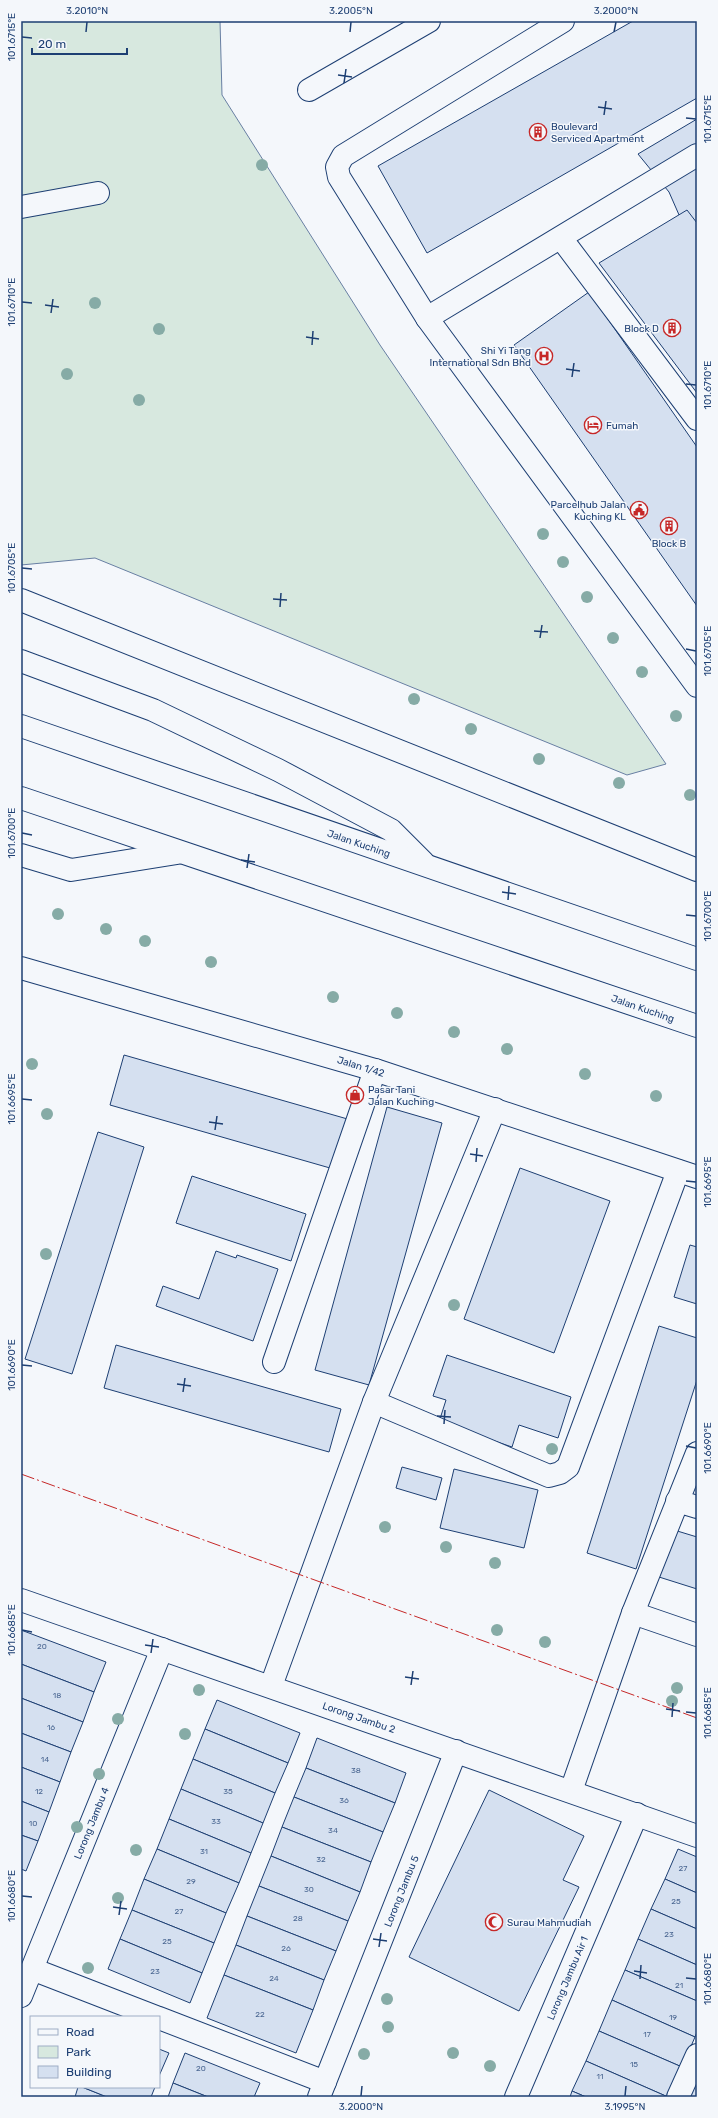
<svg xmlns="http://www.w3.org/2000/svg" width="718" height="2118" font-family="Rubik,sans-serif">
<rect width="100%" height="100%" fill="#f4f7fb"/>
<polygon fill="#d7e8df" stroke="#687fa3" points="21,21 220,21 222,95 380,345 666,764 627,775 95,558 21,565"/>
<g fill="#d5e0f0" stroke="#1d3f73">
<polygon points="633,21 697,21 697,98 427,253 378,166"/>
<polygon points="697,119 697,235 683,224 669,192 638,154"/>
<polygon points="687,210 697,223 697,393 599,263"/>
<polygon points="589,292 697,447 697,606 514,345"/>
<polygon points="124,1055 351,1120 337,1170 110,1105"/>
<polygon points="387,1107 442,1123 369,1385 315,1370"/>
<polygon points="98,1132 144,1147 72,1374 25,1359"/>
<polygon points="520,1168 610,1201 554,1353 464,1319"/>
<polygon points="192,1176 306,1214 291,1261 176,1223"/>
<polygon points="690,1245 697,1247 697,1304 674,1297"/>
<polygon points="216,1251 236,1258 237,1255 278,1269 253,1341 156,1306 163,1286 199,1299"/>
<polygon points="659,1326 697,1338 697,1380 636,1569 587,1553"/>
<polygon points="116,1345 341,1409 329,1452 104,1388"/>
<polygon points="447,1355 571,1397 558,1438 519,1425 512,1447 439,1422 446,1400 433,1396"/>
<polygon points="402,1467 442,1478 436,1500 396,1488"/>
<polygon points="454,1469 538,1490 524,1548 440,1528"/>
<polygon points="674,1530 697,1537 697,1589 659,1577"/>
<polygon points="21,1630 106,1662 94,1692 21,1664"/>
<polygon points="21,1664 94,1692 83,1722 21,1698"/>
<polygon points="21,1698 83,1722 71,1752 21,1733"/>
<polygon points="217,1700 300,1733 288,1763 205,1729"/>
<polygon points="205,1729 288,1763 275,1793 193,1759"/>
<polygon points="21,1733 71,1752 60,1782 21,1767"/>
<polygon points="317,1738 406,1773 395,1803 306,1768"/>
<polygon points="193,1759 275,1793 263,1823 181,1789"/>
<polygon points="21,1767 60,1782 49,1812 21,1801"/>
<polygon points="306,1768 395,1803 383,1832 294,1797"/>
<polygon points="181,1789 263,1823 251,1853 169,1819"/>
<polygon points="489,1790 584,1836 563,1880 579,1887 519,2011 409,1957"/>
<polygon points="294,1797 383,1832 371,1862 282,1827"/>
<polygon points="21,1801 49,1812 38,1841 21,1835"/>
<polygon points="169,1819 251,1853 239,1883 157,1849"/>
<polygon points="282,1827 371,1862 360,1892 271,1856"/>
<polygon points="21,1835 38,1841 26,1871 21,1869"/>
<polygon points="157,1849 239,1883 226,1913 144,1879"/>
<polygon points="678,1849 697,1857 697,1893 665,1879"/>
<polygon points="271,1856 360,1892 348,1921 259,1886"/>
<polygon points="144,1879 226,1913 214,1943 132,1910"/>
<polygon points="665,1879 697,1893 697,1929 651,1909"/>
<polygon points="259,1886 348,1921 336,1951 247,1916"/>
<polygon points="651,1909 697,1929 697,1965 638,1939"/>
<polygon points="132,1910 214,1943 202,1973 120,1939"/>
<polygon points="247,1916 336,1951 324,1980 236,1945"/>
<polygon points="120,1939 202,1973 190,2003 108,1969"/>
<polygon points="638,1939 697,1965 697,2001 625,1970"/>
<polygon points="236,1945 324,1980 313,2010 224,1975"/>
<polygon points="625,1970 697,2001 697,2032 695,2037 612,2000"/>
<polygon points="224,1975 313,2010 296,2053 207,2018"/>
<polygon points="612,2000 695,2037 682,2067 599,2031"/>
<polygon points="599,2031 682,2067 668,2097 586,2061"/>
<polygon points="159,2049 169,2053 159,2076"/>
<polygon points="185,2053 260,2083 254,2097 208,2097 173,2083"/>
<polygon points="586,2061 668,2097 586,2097 572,2091"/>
<polygon points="697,2080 697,2097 690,2097"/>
<polygon points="173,2083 208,2097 168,2097"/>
<polygon points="78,2087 82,2087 107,2097 75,2097"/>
<polygon points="82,2087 155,2087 151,2097 107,2097"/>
<polygon points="572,2091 586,2097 570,2097"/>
</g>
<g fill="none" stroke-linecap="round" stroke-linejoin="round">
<defs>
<g id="minor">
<polyline points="563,21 343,156 337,167 339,177 427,318 697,686"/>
<polyline points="309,90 429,21"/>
<polyline points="21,207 98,193"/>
<polyline points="561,238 697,419"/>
<polyline points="427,318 697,155"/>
<polyline points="21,968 375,1070 697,1177"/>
<polyline points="274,1362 375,1070"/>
<polyline points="374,1402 549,1476 560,1473 568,1467 678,1171"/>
<polyline points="677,1501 697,1507"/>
<polyline points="21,1600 697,1836"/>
<polyline points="633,1613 697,1635"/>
<polyline points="271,1686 374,1402 495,1109"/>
<polyline points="571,1791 633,1613 697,1453"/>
<polyline points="32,1969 156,2017"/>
<polyline points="21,1996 162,1649"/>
<polyline points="159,2018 325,2082"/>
<polyline points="319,2097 456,1751"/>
<polyline points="516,2097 637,1814"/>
<polyline points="678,2097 697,2055"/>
</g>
<g id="highway">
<polyline points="21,600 697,870"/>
<polyline points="21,661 153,710 278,770 391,830 423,862"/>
<polyline points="21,726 697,959"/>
<polyline points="21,798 697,1026"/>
<polyline points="21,855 71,870 177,853"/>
</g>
</defs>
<use href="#minor" stroke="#1d3f73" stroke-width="24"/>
<use href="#highway" stroke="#1d3f73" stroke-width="24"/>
<use href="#minor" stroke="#f4f7fb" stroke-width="22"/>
<use href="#highway" stroke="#f4f7fb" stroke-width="22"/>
<polyline stroke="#c62828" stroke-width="1" stroke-dasharray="14 3 2 3" stroke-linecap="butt" points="21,1474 697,1718"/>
</g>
<g fill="#86aba6">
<circle cx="262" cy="165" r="6"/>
<circle cx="95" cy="303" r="6"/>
<circle cx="159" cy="329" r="6"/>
<circle cx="67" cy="374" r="6"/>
<circle cx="139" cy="400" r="6"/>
<circle cx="543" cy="534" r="6"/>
<circle cx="563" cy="562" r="6"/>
<circle cx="587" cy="597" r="6"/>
<circle cx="613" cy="638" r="6"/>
<circle cx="642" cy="672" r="6"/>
<circle cx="414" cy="699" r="6"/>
<circle cx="676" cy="716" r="6"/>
<circle cx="471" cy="729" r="6"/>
<circle cx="539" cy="759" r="6"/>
<circle cx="619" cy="783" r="6"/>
<circle cx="690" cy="795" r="6"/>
<circle cx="58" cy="914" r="6"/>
<circle cx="106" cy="929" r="6"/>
<circle cx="145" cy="941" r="6"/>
<circle cx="211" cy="962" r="6"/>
<circle cx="333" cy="997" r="6"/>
<circle cx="397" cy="1013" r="6"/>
<circle cx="454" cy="1032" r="6"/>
<circle cx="507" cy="1049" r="6"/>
<circle cx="32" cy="1064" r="6"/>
<circle cx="585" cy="1074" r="6"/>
<circle cx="656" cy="1096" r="6"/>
<circle cx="47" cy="1114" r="6"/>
<circle cx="46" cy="1254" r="6"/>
<circle cx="454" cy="1305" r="6"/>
<circle cx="552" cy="1449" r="6"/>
<circle cx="385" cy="1527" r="6"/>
<circle cx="446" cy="1547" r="6"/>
<circle cx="495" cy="1563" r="6"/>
<circle cx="497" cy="1630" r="6"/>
<circle cx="545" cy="1642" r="6"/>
<circle cx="677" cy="1688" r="6"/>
<circle cx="199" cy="1690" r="6"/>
<circle cx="672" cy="1701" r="6"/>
<circle cx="118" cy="1719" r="6"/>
<circle cx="185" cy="1734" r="6"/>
<circle cx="99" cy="1774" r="6"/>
<circle cx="77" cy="1827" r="6"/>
<circle cx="136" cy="1850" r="6"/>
<circle cx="118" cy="1898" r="6"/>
<circle cx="88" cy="1968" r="6"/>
<circle cx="387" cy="1999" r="6"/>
<circle cx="388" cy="2027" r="6"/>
<circle cx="453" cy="2053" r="6"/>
<circle cx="364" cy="2054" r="6"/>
<circle cx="490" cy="2066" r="6"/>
</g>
<path fill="none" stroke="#1d3f73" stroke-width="1.5" d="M86,32L87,22M350,32L351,22M614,32L616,22M22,37L32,38M338,75L352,77M344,83L346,69M598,107L612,109M604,115L606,101M686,118L696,119M22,302L32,303M45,305L59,307M51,313L53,299M306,337L319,339M312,345L313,331M566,369L580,371M572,377L574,363M686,384L696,385M22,568L32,569M273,599L287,600M280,607L281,593M534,631L548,632M540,638L542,625M686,649L696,651M22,833L32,835M241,860L255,862M247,868L249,854M502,892L516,894M508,900L509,886M686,915L696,916M22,1099L32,1100M209,1122L223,1124M215,1130L217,1116M470,1154L483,1156M476,1162L477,1148M686,1181L696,1182M22,1365L32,1366M177,1384L191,1386M183,1392L185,1378M437,1416L451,1417M444,1424L445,1410M686,1446L696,1448M22,1630L32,1632M145,1645L159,1647M151,1653L153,1639M405,1677L419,1679M411,1685L413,1671M666,1709L680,1711M686,1712L696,1713M672,1717L673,1703M22,1896L32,1897M113,1907L127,1909M119,1915L121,1901M373,1939L387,1941M379,1947L381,1933M634,1971L647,1973M686,1978L696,1979M640,1979L641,1965M361,2096L362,2086M625,2096L626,2086"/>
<defs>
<symbol id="building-ring" viewBox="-11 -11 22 22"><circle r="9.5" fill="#f4f7fb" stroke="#c62828" stroke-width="1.5"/><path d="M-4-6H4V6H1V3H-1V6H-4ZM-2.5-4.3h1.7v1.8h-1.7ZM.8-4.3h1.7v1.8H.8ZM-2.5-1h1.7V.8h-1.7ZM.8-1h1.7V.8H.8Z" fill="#c62828"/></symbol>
<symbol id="hospital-ring" viewBox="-11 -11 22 22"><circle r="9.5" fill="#f4f7fb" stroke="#c62828" stroke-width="1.5"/><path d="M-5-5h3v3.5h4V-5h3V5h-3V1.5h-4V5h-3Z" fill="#c62828"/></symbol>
<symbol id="hotel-ring" viewBox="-11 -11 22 22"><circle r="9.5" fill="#f4f7fb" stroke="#c62828" stroke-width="1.5"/><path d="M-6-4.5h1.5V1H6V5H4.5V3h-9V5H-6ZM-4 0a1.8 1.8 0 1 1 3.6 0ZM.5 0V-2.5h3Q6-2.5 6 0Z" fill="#c62828"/></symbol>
<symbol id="civic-ring" viewBox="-11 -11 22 22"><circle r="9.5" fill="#f4f7fb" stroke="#c62828" stroke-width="1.5"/><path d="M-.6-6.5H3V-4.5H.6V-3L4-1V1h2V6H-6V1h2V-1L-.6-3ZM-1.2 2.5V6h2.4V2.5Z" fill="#c62828"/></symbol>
<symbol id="shop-ring" viewBox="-11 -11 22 22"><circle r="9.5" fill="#f4f7fb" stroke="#c62828" stroke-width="1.5"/><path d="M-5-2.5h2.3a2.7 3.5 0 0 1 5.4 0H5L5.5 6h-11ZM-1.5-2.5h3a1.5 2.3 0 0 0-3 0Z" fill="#c62828"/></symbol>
<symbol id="mosque-ring" viewBox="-11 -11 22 22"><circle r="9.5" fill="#f4f7fb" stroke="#c62828" stroke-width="1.5"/><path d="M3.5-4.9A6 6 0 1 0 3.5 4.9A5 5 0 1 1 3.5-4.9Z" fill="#c62828"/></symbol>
</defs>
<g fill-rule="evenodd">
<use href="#building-ring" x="528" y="122" width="20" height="20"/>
<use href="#building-ring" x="662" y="318" width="20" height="20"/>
<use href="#hospital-ring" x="534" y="346" width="20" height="20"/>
<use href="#hotel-ring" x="583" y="415" width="20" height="20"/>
<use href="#civic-ring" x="629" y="500" width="20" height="20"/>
<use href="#building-ring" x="659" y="516" width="20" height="20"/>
<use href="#shop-ring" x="345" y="1085" width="20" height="20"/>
<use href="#mosque-ring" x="484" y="1912" width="20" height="20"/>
</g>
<g text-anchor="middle" stroke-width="3" stroke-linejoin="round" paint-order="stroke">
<g font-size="8" fill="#4b6792">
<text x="42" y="1649">20</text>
<text x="57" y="1698">18</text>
<text x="51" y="1730">16</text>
<text x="45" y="1762">14</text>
<text x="356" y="1773">38</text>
<text x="39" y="1794">12</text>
<text x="228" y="1794">35</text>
<text x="344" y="1803">36</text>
<text x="216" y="1824">33</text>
<text x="33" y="1826">10</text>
<text x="333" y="1833">34</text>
<text x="204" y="1854">31</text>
<text x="321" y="1862">32</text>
<text x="683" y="1871">27</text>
<text x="191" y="1884">29</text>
<text x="309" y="1892">30</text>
<text x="676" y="1904">25</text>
<text x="179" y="1914">27</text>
<text x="298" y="1921">28</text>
<text x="669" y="1937">23</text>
<text x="167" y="1944">25</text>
<text x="286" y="1951">26</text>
<text x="155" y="1974">23</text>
<text x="274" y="1981">24</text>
<text x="679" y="1988">21</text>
<text x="260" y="2017">22</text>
<text x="673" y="2020">19</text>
<text x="647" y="2037">17</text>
<text x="634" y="2067">15</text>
<text x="201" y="2071">20</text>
<text x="600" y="2079">11</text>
</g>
<g font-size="10" fill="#1d3f73" stroke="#f4f7fb" text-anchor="start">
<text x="551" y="130">Boulevard<tspan x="551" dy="12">Serviced Apartment</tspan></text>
<text x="659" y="332" text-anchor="end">Block D</text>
<text x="531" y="354" text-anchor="end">Shi Yi Tang<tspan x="531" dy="12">International Sdn Bhd</tspan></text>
<text x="606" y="429">Fumah</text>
<text x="626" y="508" text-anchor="end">Parcelhub Jalan<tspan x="626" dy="12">Kuching KL</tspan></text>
<text x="669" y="547" text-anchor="middle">Block B</text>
<text x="368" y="1093">Pasar Tani<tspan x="368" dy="12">Jalan Kuching</tspan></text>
<text x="507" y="1926">Surau Mahmudiah</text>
</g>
<g font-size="10" fill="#1d3f73" stroke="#f4f7fb">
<text transform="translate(359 843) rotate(19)" y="4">Jalan Kuching</text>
<text transform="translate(643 1008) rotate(19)" y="4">Jalan Kuching</text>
<text transform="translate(361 1066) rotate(17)" y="4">Jalan 1/42</text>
<text transform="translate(359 1717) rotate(19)" y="4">Lorong Jambu 2</text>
<text transform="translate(91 1823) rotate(-68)" y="4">Lorong Jambu 4</text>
<text transform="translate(401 1891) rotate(-68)" y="4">Lorong Jambu 5</text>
<text transform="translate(567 1978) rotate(-67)" y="4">Lorong Jambu Air 1</text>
</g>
</g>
<rect width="718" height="2118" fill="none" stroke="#f4f7fb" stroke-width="44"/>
<rect x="30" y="2016" width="130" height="72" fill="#f4f7fb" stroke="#9eadc5"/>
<rect x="38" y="2029" width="20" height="6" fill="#f4f7fb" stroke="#9eadc5"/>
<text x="66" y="2036" font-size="12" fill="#1d3f73">Road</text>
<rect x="38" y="2046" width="20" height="12" fill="#d7e8df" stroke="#9eadc5"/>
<text x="66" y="2056" font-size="12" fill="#1d3f73">Park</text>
<rect x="38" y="2066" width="20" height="12" fill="#d5e0f0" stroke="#9eadc5"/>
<text x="66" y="2076" font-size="12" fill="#1d3f73">Building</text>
<path d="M32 48v6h95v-6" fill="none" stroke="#1d3f73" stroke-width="2"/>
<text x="38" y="48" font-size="12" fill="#1d3f73" stroke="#f4f7fb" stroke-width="3" paint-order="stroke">20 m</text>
<rect x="22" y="22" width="674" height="2074" fill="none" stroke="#1d3f73" stroke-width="1.5"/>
<g font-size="10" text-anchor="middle" fill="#1d3f73">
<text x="87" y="14">3.2010°N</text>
<text x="351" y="14">3.2005°N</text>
<text x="616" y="14">3.2000°N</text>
<text transform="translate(11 37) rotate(-90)" y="4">101.6715°E</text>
<text transform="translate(707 119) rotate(-90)" y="4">101.6715°E</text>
<text transform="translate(11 302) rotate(-90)" y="4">101.6710°E</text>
<text transform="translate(707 385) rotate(-90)" y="4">101.6710°E</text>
<text transform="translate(11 568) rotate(-90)" y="4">101.6705°E</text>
<text transform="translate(707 651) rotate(-90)" y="4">101.6705°E</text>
<text transform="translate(11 833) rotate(-90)" y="4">101.6700°E</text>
<text transform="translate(707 916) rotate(-90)" y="4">101.6700°E</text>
<text transform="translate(11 1099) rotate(-90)" y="4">101.6695°E</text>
<text transform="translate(707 1182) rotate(-90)" y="4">101.6695°E</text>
<text transform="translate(11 1365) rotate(-90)" y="4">101.6690°E</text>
<text transform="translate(707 1448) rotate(-90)" y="4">101.6690°E</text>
<text transform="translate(11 1630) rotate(-90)" y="4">101.6685°E</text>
<text transform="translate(707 1713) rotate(-90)" y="4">101.6685°E</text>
<text transform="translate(11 1896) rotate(-90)" y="4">101.6680°E</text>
<text transform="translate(707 1979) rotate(-90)" y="4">101.6680°E</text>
<text x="361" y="2110">3.2000°N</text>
<text x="625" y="2110">3.1995°N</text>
</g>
</svg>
